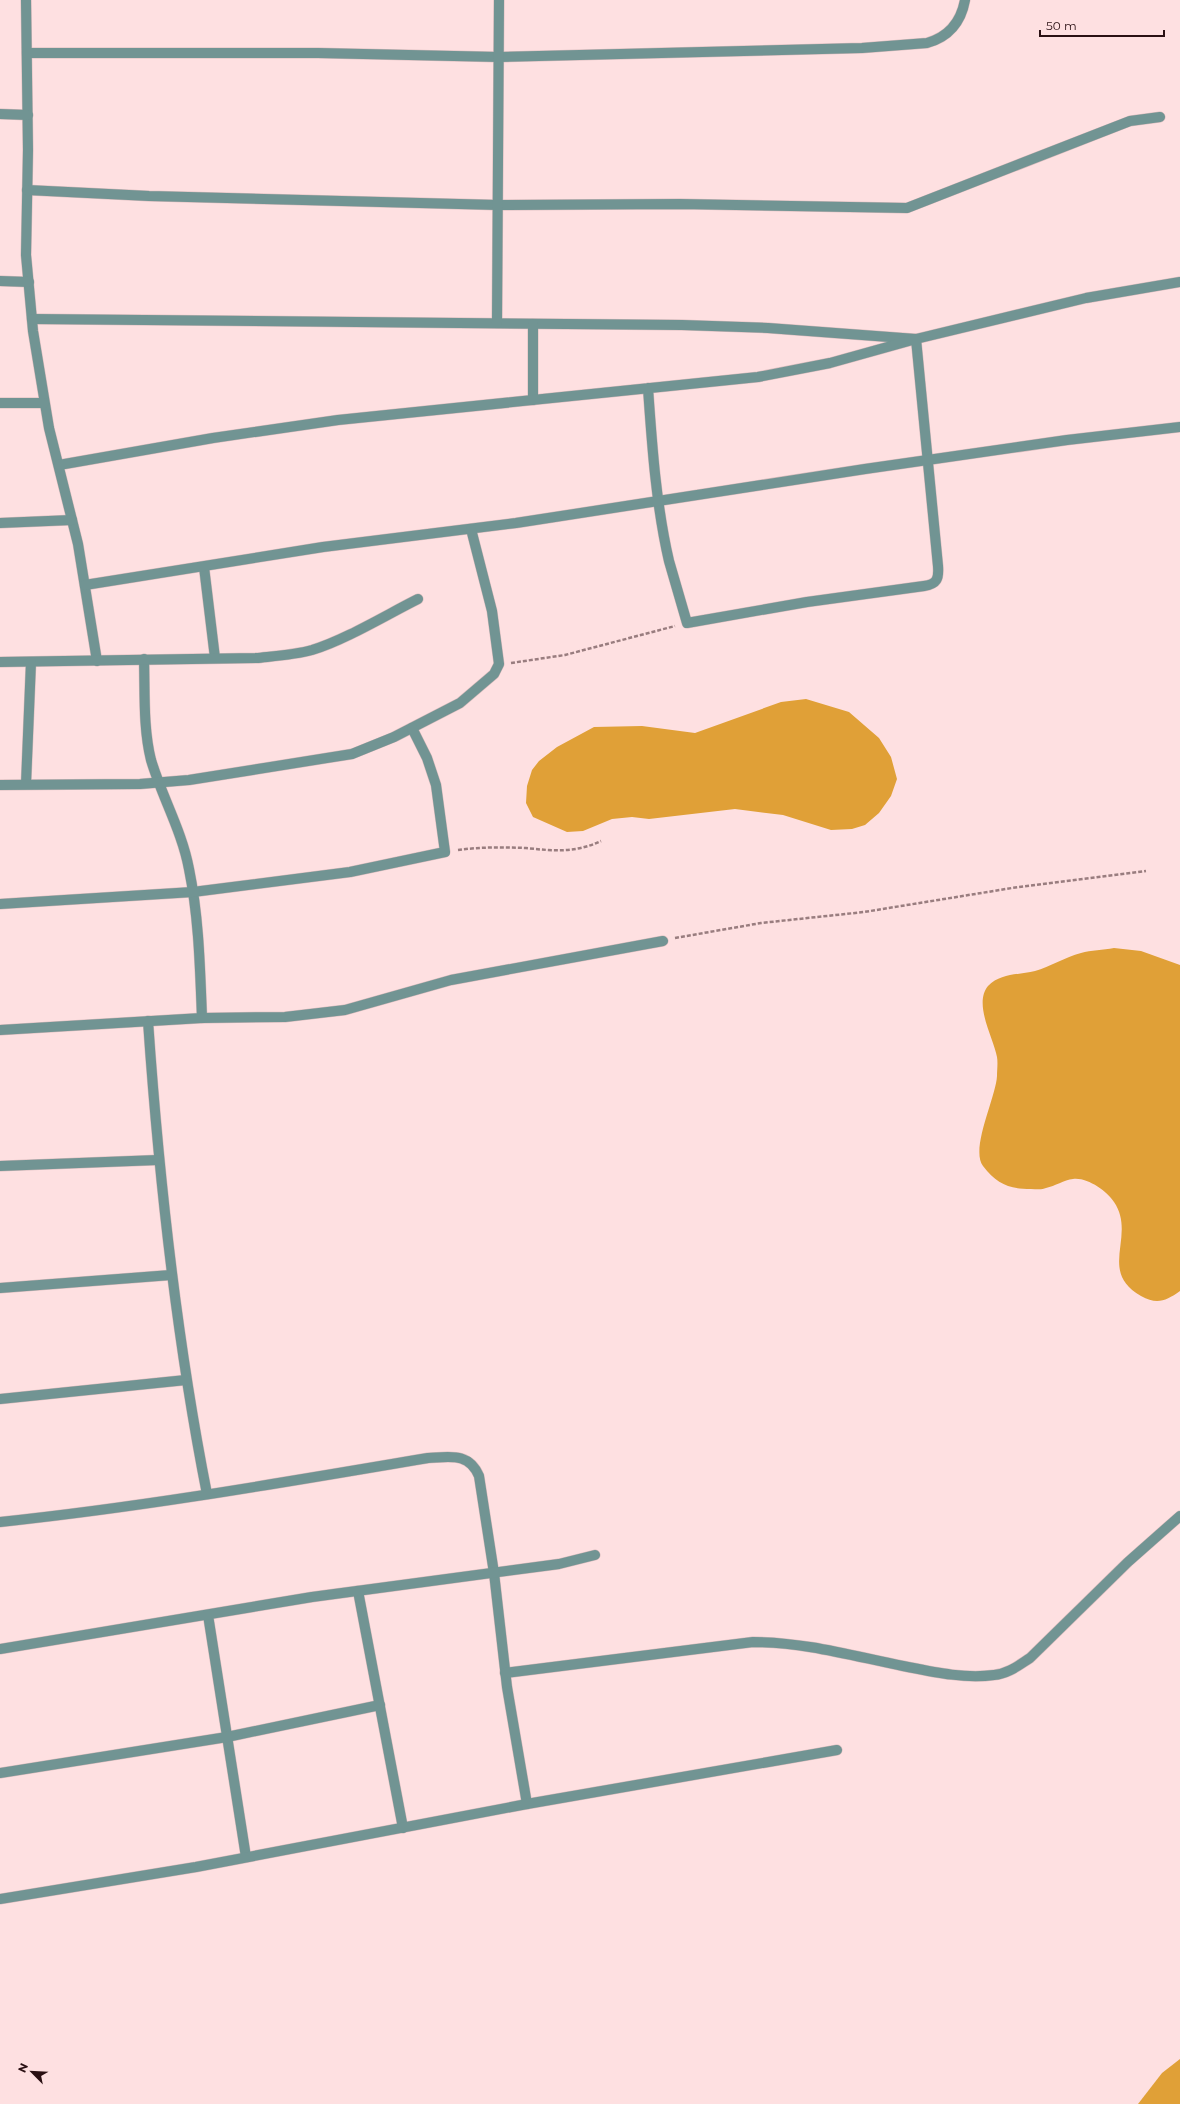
<svg xmlns="http://www.w3.org/2000/svg" width="1180" height="2104" font-family="Montserrat,sans-serif">
<rect width="100%" height="100%" fill="#fee0e1"/>
<g fill="#e0a037">
<polygon points="806,699 849,712 879,738 891,757 897,779 891,796 879,813 865,825 852,829 831,830 783,815 735,809 649,819 632,817 612,819 583,831 567,832 533,817 526,803 527,786 532,770 539,761 557,747 594,727 642,726 695,733 781,702"/>
<path d="M1114,948L1141,951L1180,965V1291C1166,1301 1157,1305 1141,1296C1097,1271 1137,1236 1114,1202C1107,1191 1087,1177 1073,1179C1064,1180 1055,1186 1046,1188C1042,1190 1036,1189 1031,1189C1009,1189 997,1184 983,1166C970,1149 996,1097 997,1076C997,1070 998,1063 997,1057C994,1039 973,1004 988,986C1001,973 1019,975 1035,971C1050,967 1065,957 1081,953C1091,950 1103,950 1114,948Z"/>
<polygon points="1180,2059 1180,2104 1138,2104 1162,2073"/>
</g>
<g fill="none" stroke-linecap="round" stroke-linejoin="round">
<defs>
<g id="minor">
<polyline points="26,0 28,150 26,255 33,331 49,428 78,544 97,661"/>
<path d="M27,53H318L499,57L862,48L927,43C948,37 961,22 965,0"/>
<polyline points="0,114 28,115"/>
<polyline points="27,190 149,196 498,205 680,204 907,208 1130,121 1160,117"/>
<polyline points="0,281 29,282"/>
<polyline points="32,319 682,325 768,328 916,339 1086,298 1180,282"/>
<polyline points="497,323 499,0"/>
<polyline points="533,400 533,324"/>
<polyline points="0,403 44,403"/>
<path d="M59,465L213,438L338,420L758,377L830,363L916,339L938,566C939,579 937,584 924,586L807,602L687,623C681,602 675,582 669,561C656,505 652,445 648,388"/>
<polyline points="0,523 72,520"/>
<polyline points="204,567 215,658"/>
<polyline points="85,585 323,547 516,523 865,469 1067,440 1180,427"/>
<path d="M144,659C145,692 143,728 151,760C162,797 182,831 189,869C199,918 200,968 202,1018"/>
<path d="M0,662L256,658C275,656 294,655 312,650C345,640 386,615 418,599"/>
<polyline points="26,784 31,662"/>
<polyline points="0,785 140,784 189,780 352,754 394,737 460,703 494,674 499,664 492,611 471,529"/>
<polyline points="0,904 193,892 350,872 445,852 436,785 427,758 412,728"/>
<path d="M148,1021C159,1180 176,1337 207,1494"/>
<polyline points="0,1030 202,1018 285,1017 345,1010 451,980 663,941"/>
<polyline points="0,1166 158,1160"/>
<polyline points="0,1288 171,1275"/>
<polyline points="0,1399 186,1380"/>
<path d="M0,1522C143,1507 286,1482 428,1458C450,1457 469,1452 479,1476L494,1573L507,1687L527,1804"/>
<polyline points="358,1591 403,1828"/>
<polyline points="208,1615 246,1857"/>
<polyline points="0,1649 312,1597 559,1564 595,1555"/>
<path d="M505,1673L753,1642C805,1642 853,1656 903,1666C933,1672 964,1679 994,1675C1008,1674 1019,1665 1030,1658L1128,1562L1180,1516"/>
<polyline points="0,1773 227,1737 380,1705"/>
<polyline points="0,1899 196,1867 527,1804 837,1750"/>
</g>
</defs>
<use href="#minor" stroke="#d8bbbc" stroke-width="11"/>
<g stroke="#997d7f" stroke-width="2.5" stroke-dasharray="4 2" stroke-linecap="butt">
<polyline points="511,663 565,655 675,626"/>
<path d="M458,850C480,847 503,847 526,848C553,851 576,853 601,841"/>
<polyline points="675,938 761,923 864,912 1012,888 1146,871"/>
</g>
<use href="#minor" stroke="#719493" stroke-width="10"/>
</g>
<g transform="translate(32 2072) rotate(294)" stroke="#fee0e1" stroke-width="3" paint-order="stroke">
<path d="M0-3L7 15L0 10L-7 15Z" fill="#2a1013"/>
<text y="-6" font-size="11" font-weight="bold" text-anchor="middle" fill="#2a1013">N</text>
</g>
<path d="M1040 30v6h124v-6" fill="none" stroke="#2a1013" stroke-width="2"/>
<text x="1046" y="30" font-size="12" fill="#2a1013" stroke="#fee0e1" stroke-width="3" paint-order="stroke">50 m</text>
</svg>
